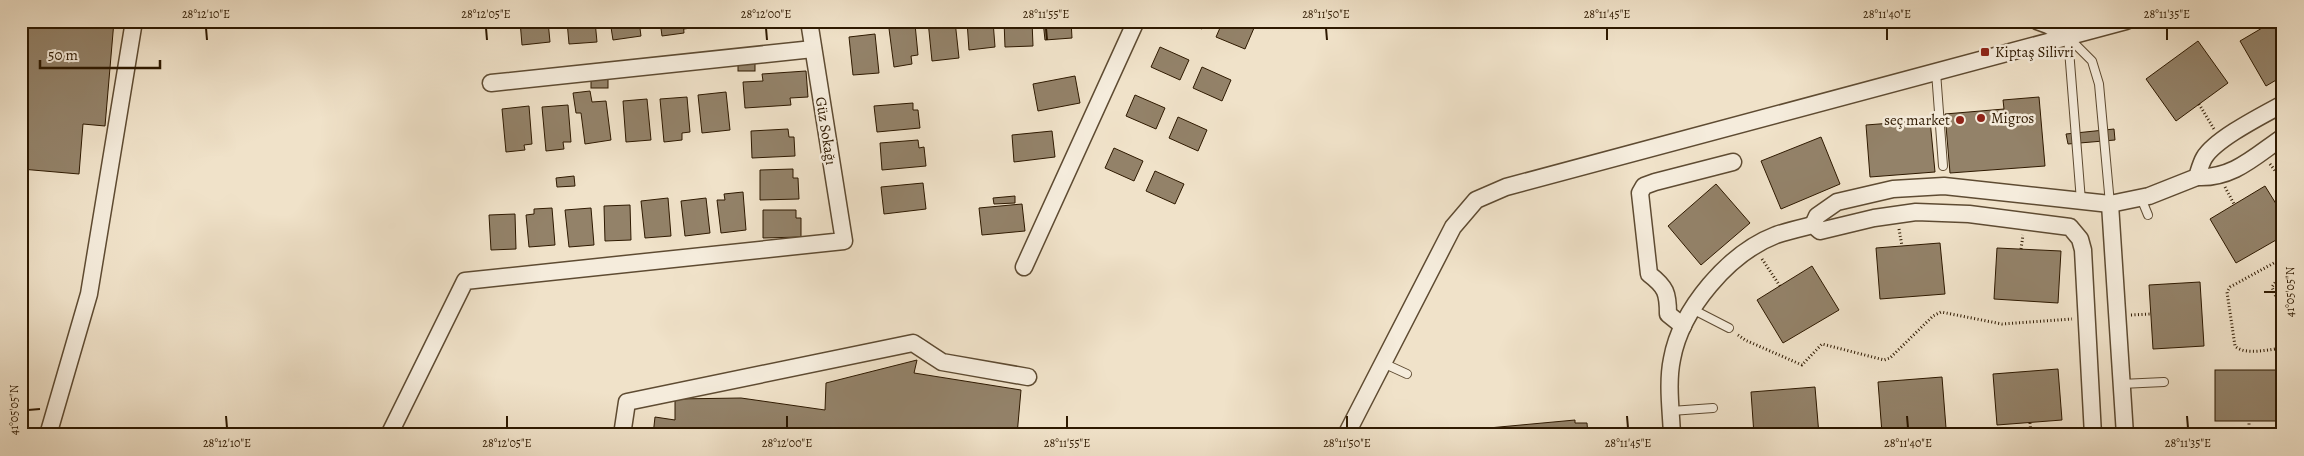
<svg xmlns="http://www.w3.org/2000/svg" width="2304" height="456" font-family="Alegreya,serif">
<rect width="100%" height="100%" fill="#f0e2c9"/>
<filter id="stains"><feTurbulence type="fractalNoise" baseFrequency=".004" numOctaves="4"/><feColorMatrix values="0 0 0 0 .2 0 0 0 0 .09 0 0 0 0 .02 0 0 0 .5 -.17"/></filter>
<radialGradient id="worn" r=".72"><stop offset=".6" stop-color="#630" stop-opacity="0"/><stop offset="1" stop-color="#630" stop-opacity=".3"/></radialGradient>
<g fill="#938269" stroke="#2e1900">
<polygon points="21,21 114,21 105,126 83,124 79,174 21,169"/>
<polygon points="520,21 548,21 550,42 522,45"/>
<polygon points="567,21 595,21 597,42 569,44"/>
<polygon points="610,21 639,21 641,36 613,40"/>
<polygon points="660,21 683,21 684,33 662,36"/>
<polygon points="684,21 698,21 698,27 684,29"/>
<polygon points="888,21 902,21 903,26 915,24 918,55 911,56 912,64 894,67"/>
<polygon points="928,21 955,21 959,58 932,61"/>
<polygon points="967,21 993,21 995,47 969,50"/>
<polygon points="1004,21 1032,21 1033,46 1005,47"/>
<polygon points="1043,21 1071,21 1072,38 1045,40"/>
<polygon points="1186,21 1205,21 1202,29"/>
<polygon points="1223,21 1237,21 1254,28 1245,49 1216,37"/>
<polygon points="2274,21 2283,21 2283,76 2266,86 2240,41"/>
<polygon points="875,34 879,73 853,75 849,37"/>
<polygon points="2198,41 2228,83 2176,121 2146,79"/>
<polygon points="1160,47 1189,60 1180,80 1151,67"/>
<rect x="738" y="63" width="17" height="8"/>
<polygon points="1202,67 1231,80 1222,101 1193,88"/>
<polygon points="806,71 808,97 790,98 791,105 745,108 743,82 763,81 762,74"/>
<rect x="591" y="76" width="17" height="12"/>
<polygon points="1075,76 1080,103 1038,111 1033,84"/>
<polygon points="590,91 592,102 606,101 611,140 585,144 581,113 576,113 573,93"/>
<polygon points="726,92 730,130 702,133 698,95"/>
<polygon points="1135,95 1165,108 1156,129 1126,116"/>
<polygon points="687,97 690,132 682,133 682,140 664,142 660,99"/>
<polygon points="2039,97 2045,166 1950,173 1945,114 2004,109 2003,100"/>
<polygon points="647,99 651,140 626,142 623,101"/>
<polygon points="913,103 913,110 918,110 920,128 877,132 874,106"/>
<polygon points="568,105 571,142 563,142 564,149 546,151 542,107"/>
<polygon points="529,106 532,144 524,145 525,150 506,152 502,109"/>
<polygon points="1178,117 1207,130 1198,151 1169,138"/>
<polygon points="1930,120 1935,172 1870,177 1866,125"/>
<polygon points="788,129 789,137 794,137 795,156 752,158 751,131"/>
<polygon points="2114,129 2115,140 2068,144 2066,134"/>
<polygon points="1052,131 1055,157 1014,162 1012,135"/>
<polygon points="1821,137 1840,184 1781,209 1761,161"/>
<polygon points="918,140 919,148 924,147 926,166 882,170 880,143"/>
<polygon points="1114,148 1143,161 1134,181 1105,168"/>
<polygon points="793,169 793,178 798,178 799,199 760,200 760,170"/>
<polygon points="1155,171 1184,184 1175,204 1146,191"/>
<polygon points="574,176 575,186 557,187 556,178"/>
<polygon points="923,183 926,209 884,214 881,187"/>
<polygon points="1716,184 1750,223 1701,265 1668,226"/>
<polygon points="2265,186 2283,215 2283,236 2236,263 2210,219"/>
<polygon points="743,192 746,230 721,233 717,200 725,200 724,194"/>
<polygon points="1015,196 1015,203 994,204 993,198"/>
<polygon points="668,198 671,236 645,238 641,201"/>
<polygon points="706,198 710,233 685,236 681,201"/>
<polygon points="1022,204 1025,231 982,235 979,208"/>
<polygon points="630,205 631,240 605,241 604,206"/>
<polygon points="552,208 555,245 529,247 526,215 534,214 534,209"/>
<polygon points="591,208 594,245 569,247 565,210"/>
<polygon points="763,210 796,210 796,218 801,218 801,237 763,238"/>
<polygon points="515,214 516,249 491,250 489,215"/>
<polygon points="1940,243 1945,294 1880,299 1876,248"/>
<polygon points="1997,248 2061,251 2058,303 1994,299"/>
<polygon points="1812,266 1839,310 1783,343 1757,300"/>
<polygon points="2200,282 2204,346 2153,349 2149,285"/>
<polygon points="917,360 914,373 1021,390 1017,435 653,435 655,417 675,420 675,399 741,398 825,410 826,383"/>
<polygon points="2058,369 2062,420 1997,425 1993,374"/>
<rect x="2215" y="370" width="65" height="51"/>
<polygon points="1942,377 1946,428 1882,433 1878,382"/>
<polygon points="1815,387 1819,435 1754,435 1751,392"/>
<polygon points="1575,420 1575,423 1587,423 1588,435 1467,435 1467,430"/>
</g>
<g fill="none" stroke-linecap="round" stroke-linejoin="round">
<defs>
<g id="lane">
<polyline points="2068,37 2092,61 2099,84 2110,204"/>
<polyline points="2068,37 2081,201"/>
<polyline points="1936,72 1943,166"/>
<polyline points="2141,198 2148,215"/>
<polyline points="1692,309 1729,328"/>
<polyline points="1383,363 1407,374"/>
<polyline points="2121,384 2164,382"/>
<polyline points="1671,411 1713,408"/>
</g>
<g id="street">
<polyline points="2037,21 2048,25 2068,37"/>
<polyline points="491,83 813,49"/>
<path d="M2197,177C2233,179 2255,156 2283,137"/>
<polyline points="2110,204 2125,435"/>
<path d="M1813,225L1817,216L1837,202L1893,189L1944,186L2110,204L2149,196L2197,177C2199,171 2201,163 2204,158C2215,139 2263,115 2283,104"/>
<polyline points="1024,267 1136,21"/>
<path d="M1683,326L1668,314C1668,293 1666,287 1649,274L1640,193L1644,186L1655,182L1733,162"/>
<polyline points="48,435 89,294 134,21"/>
<polyline points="389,435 465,281 844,241 809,21"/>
<polyline points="622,435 627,402 913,343 942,362 1028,377"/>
<polyline points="1346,435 1453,227 1476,200 1506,187 2126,21"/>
<path d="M1672,435C1671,410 1667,383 1672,359C1681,309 1729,253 1776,235C1788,231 1801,228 1813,225L1820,231L1874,218L1916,212L1969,214L2070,227L2080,239L2083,250L2093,435"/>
</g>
</defs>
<use href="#lane" stroke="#5e4b32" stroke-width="10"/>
<use href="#street" stroke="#5e4b32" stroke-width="19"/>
<g stroke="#2e1900" stroke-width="3" stroke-dasharray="1 2.5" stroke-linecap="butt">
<polyline points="2199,104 2214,129"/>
<polyline points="2270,164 2283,181"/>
<polyline points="2225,187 2234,204"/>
<polyline points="1899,229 1902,246"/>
<polyline points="2021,249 2023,235"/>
<path d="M2283,258L2230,287L2227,292L2235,346C2245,356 2270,349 2283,348"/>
<polyline points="1762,259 1780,286"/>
<polyline points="2283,271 2272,287 2283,315"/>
<polyline points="2131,315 2151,314"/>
<polyline points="1738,335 1745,340 1802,365 1822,344 1884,360 1890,358 1933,316 1941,312 2002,324 2072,319"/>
<polyline points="2030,423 2031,435"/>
<polyline points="1914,431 1915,435"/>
<polyline points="2249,435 2249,421"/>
</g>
<use href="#lane" stroke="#f5ecdc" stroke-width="8"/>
<use href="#street" stroke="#f5ecdc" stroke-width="16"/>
</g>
<path fill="none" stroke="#2e1900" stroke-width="2" d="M206,28L207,40M486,28L487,40M766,28L767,40M1046,28L1047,40M1326,28L1327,40M1607,28V40M1887,28V40M2167,28V40M2264,292H2276M28,410L40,409M226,416L227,428M507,416V428M787,416V428M1067,416V428M1347,416V428M1627,416L1628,428M1907,416L1908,428M2187,416L2188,428"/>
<g fill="#8f2418" stroke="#f5ecdc" stroke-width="2">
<rect x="1980" y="47" width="10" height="10" rx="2.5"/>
<circle cx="1981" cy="118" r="5"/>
<circle cx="1960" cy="120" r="5"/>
</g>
<g text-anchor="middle" stroke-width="5" stroke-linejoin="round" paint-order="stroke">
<g font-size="15" fill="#2e1900" stroke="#f5ecdc" text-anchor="start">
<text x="1995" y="57">Kiptaş Silivri</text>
<text x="1991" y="123">Migros</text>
<text x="1950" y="125" text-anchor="end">seç market</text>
</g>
<g font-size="15" fill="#2e1900" stroke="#f5ecdc">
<text transform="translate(826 131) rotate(81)" y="5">Güz Sokağı</text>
</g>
</g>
<rect width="2304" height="456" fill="none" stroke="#f0e2c9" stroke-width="55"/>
<path d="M40 60v8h120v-8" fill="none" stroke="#2e1900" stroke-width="2.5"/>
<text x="48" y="60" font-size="15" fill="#2e1900" stroke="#f5ecdc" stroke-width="4" paint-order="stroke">50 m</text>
<rect x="28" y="28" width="2248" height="400" fill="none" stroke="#2e1900" stroke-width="2"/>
<g font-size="12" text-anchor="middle" fill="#2e1900">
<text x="206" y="18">28°12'10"E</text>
<text x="486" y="18">28°12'05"E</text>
<text x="766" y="18">28°12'00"E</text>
<text x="1046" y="18">28°11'55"E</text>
<text x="1326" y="18">28°11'50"E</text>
<text x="1607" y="18">28°11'45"E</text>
<text x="1887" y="18">28°11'40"E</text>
<text x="2167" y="18">28°11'35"E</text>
<text transform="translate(2290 292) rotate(-90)" y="4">41°05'05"N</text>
<text transform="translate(14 410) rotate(-90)" y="4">41°05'05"N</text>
<text x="227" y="447">28°12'10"E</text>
<text x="507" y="447">28°12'05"E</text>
<text x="787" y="447">28°12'00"E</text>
<text x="1067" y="447">28°11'55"E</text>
<text x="1347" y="447">28°11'50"E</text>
<text x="1628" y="447">28°11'45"E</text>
<text x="1908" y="447">28°11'40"E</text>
<text x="2188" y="447">28°11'35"E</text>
</g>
<rect width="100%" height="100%" filter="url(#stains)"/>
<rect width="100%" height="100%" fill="url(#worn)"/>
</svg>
